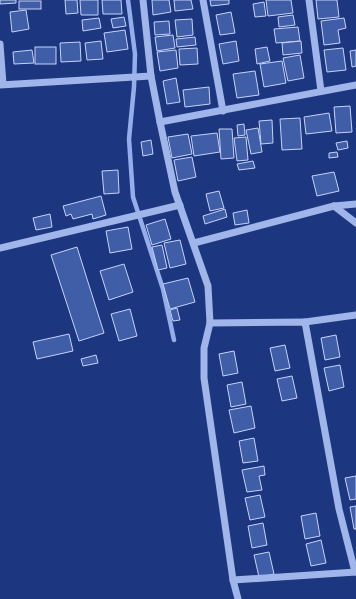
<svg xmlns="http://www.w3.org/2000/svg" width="356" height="599" font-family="Jost,sans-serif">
<rect width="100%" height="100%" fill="#1c3780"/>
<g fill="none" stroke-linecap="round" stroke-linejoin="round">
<polyline stroke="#94adeb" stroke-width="4.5" points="128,0 135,54 134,87 129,139 133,197 163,289 174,340"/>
</g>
<g fill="#405da8" stroke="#c5d3f7">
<polygon points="0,0 16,0 16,3 0,4"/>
<polygon points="65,0 77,0 78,13 66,14"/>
<polygon points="80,0 98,0 98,15 81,15"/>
<polygon points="102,0 121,0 122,14 103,14"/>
<polygon points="152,0 169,0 171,12 153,15"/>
<polygon points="174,0 191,0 193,9 175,11"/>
<polygon points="210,0 229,0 229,4 211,6"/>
<polygon points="266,0 291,0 293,13 268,16"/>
<polygon points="316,0 337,0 339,17 318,19"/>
<rect x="19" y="1" width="22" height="8"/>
<polygon points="264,2 266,16 255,17 253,4"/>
<polygon points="26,10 29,29 12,32 10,12"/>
<polygon points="231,12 235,33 220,35 216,15"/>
<polygon points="293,15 295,25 279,27 278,17"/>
<polygon points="124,17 126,26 113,28 111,19"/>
<polygon points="99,18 101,28 83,31 82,20"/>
<polygon points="344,18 346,28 338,30 340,43 324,45 321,21"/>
<polygon points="192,19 193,35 177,37 175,20"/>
<polygon points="169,21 170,34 155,35 154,22"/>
<polygon points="298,27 300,41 276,43 274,29"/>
<polygon points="125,30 128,49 107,52 104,33"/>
<polygon points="173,35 175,48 157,51 155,37"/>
<polygon points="195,37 196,45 177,47 176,39"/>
<polygon points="101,41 103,59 87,60 85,43"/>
<polygon points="236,41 239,61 223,64 219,44"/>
<polygon points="301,41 302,53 283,55 282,43"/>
<polygon points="80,42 81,61 61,62 60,43"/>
<rect x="35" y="47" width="21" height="17"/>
<polygon points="267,47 270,61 257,64 255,49"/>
<polygon points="197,48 198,64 180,65 179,49"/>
<polygon points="343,48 346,70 327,72 324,50"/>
<polygon points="32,50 34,63 14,64 13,52"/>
<polygon points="176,50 178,68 160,71 157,52"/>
<polygon points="356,50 356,66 352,67 350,51"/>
<polygon points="300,55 304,78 288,81 283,58"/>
<polygon points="282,61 286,83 264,87 260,64"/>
<polygon points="255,71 259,95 237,98 233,74"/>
<polygon points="176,78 180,102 167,104 163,81"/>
<polygon points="209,87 210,104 185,107 183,90"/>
<polygon points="350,106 352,132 336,133 334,107"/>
<polygon points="329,113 332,131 306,134 304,117"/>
<polygon points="300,118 302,149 282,150 280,119"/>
<polygon points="272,120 273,143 261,144 259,121"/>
<polygon points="244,124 245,135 238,136 237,125"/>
<polygon points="258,128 262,152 251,154 246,130"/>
<polygon points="219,129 232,129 234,158 221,159"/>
<polygon points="217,133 220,152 194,156 191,136"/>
<polygon points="188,134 192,154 172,158 168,137"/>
<polygon points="246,137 248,160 237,161 234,138"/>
<polygon points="151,140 153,154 143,156 141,142"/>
<polygon points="347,141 348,148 338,150 336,143"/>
<polygon points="337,152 338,157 329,158 329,153"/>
<polygon points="192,157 196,177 178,181 174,160"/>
<polygon points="253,161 255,168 239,170 237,164"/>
<polygon points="118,170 119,193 104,194 102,171"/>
<polygon points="334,172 339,191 317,196 312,176"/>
<polygon points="219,191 224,208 210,211 206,194"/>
<polygon points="101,196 106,215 93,219 92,214 73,219 71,214 66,216 63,206"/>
<polygon points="225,209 227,217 205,224 203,216"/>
<polygon points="247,210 249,223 235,225 233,213"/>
<polygon points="50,214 52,227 36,230 33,218"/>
<polygon points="165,219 171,239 152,245 146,225"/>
<polygon points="128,227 132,249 110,253 106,231"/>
<polygon points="180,240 186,264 170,268 164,243"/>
<polygon points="162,245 167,268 158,270 152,247"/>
<polygon points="77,247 104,333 79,341 51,255"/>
<polygon points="124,264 133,292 109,300 100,271"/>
<polygon points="188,278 195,302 170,309 163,284"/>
<polygon points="177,308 180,320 173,321 170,310"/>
<polygon points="130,309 137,336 119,341 111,314"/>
<polygon points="69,334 73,351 37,359 33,342"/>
<polygon points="336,335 340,357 325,360 321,338"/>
<polygon points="285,345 290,368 275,371 270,348"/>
<polygon points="234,351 238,373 223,376 219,354"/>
<polygon points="96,355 98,363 83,366 81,359"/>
<polygon points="340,365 344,387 329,391 324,368"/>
<polygon points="292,376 297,398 282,401 277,379"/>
<polygon points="242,382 246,404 231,407 227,385"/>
<polygon points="251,406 255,428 234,433 229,410"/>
<polygon points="254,438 258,461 243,463 239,441"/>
<polygon points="264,466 265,475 259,476 262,490 247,492 242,470"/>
<polygon points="356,476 356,499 350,500 345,478"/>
<polygon points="260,495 265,517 250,520 245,498"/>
<polygon points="356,506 356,529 354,529 350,507"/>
<polygon points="316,513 320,536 305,539 301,516"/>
<polygon points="263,523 267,545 252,548 248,526"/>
<polygon points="321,540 326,563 311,566 306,544"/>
<polygon points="269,552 274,574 259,577 254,555"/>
</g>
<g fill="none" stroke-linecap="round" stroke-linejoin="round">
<g stroke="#a0b5e9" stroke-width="7">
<polyline points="143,0 151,76 160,122 175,192 208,286 210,323 204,348 204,378 233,580 238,599"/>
<polyline points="203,0 223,111"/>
<polyline points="309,0 321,91"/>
<polyline points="0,44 3,84"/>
<polyline points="0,85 151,76"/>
<polyline points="160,122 356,85"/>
<polyline points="334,206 356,223"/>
<polyline points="194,243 334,206 356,204"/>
<polyline points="0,248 180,205"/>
<polyline points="305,322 356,315"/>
<polyline points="210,323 305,322 339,509 355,572"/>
<polyline points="233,580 356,572"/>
</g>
</g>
</svg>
